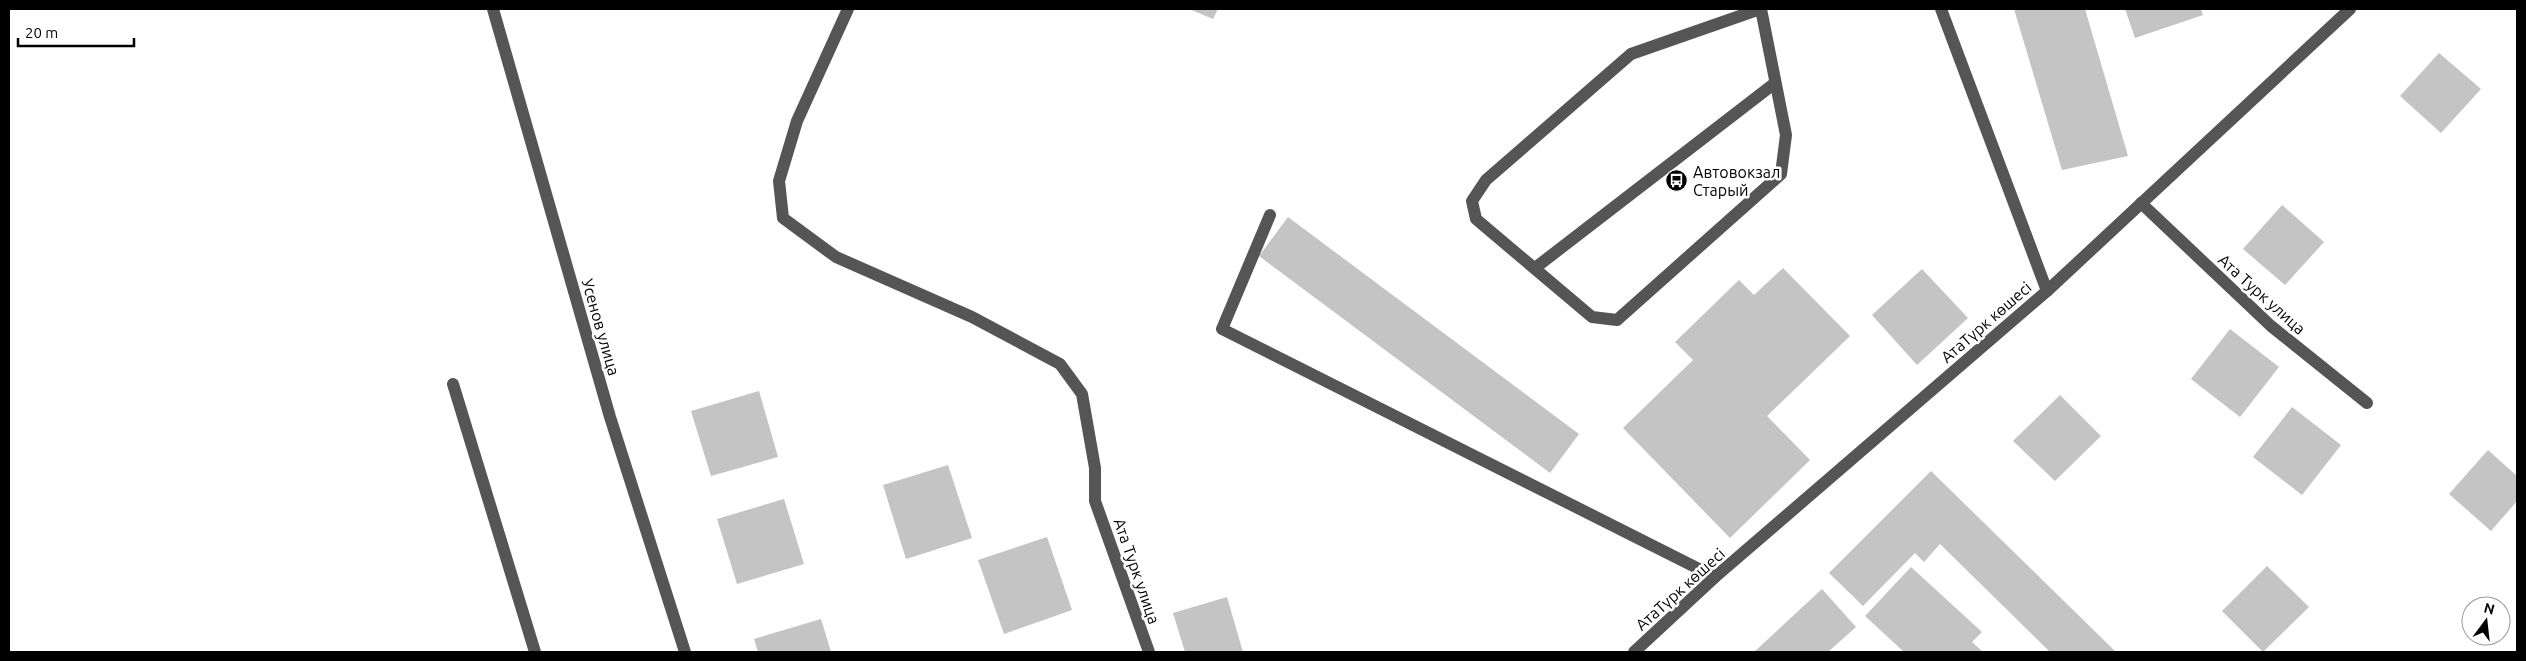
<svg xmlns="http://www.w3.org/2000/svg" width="2526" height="661" font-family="Ubuntu,sans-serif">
<rect width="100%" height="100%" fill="#fff"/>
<g fill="#c4c4c4">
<polygon points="1189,9 1218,9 1213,19"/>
<polygon points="2014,9 2085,9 2128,156 2062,170"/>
<polygon points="2125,9 2201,9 2203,15 2135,38"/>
<polygon points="2439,53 2481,89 2441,133 2400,96"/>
<polygon points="2282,205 2324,242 2285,285 2243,249"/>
<polygon points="1288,217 1579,434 1550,473 1259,256"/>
<polygon points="1783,268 1850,336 1767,416 1810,460 1730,538 1623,428 1693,360 1675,342 1739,280 1754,295"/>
<polygon points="1922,269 1968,318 1917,365 1872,315"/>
<polygon points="2230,329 2279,367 2240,417 2191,379"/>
<polygon points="759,391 778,457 711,476 691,411"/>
<polygon points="2060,395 2101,436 2055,481 2013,441"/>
<polygon points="2292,407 2341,445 2302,495 2253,457"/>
<polygon points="2488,450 2517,476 2517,501 2491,531 2449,494"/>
<polygon points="948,465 972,538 906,559 883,485"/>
<polygon points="1931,471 2116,652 2050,652 1940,544 1924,562 1915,553 1863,606 1829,573"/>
<polygon points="784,499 804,564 737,584 717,519"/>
<polygon points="1047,537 1072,610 1004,634 978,560"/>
<polygon points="2267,566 2309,607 2263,652 2222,611"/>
<polygon points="1911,567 1982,632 1972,642 1983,652 1904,652 1865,616"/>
<polygon points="1822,589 1856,627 1828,652 1754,652"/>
<polygon points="1227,597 1243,652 1185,652 1173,613"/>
<polygon points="821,619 831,652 758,652 754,639"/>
</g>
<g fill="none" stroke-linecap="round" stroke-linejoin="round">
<g stroke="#555" stroke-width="12">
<polyline points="493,9 610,417 685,652"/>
<polyline points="848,9 797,121 779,181 783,218 836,257 972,317 1060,364 1082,394 1095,468 1095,501 1149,652"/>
<polyline points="1760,9 1631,54 1486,180 1472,201 1476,219 1592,317 1617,320 1781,174 1786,135 1761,9"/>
<polyline points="1941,9 2047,291"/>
<polyline points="2141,203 2271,326 2367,403"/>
<polyline points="1270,215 1222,329 1715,577"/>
<polyline points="1535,268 1775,83"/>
<polyline points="453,384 535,652"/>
<polyline points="1634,652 1715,577 2047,291 2350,9"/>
</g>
</g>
<defs>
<symbol id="bus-disc" viewBox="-11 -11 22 22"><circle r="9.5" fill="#000" stroke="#fff"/><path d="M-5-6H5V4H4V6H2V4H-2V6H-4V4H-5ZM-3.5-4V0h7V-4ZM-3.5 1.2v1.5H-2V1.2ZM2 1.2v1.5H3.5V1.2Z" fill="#fff"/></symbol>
</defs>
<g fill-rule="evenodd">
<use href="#bus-disc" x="1664" y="168" width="25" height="25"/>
</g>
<g text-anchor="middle" stroke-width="5" stroke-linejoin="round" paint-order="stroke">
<g font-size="16" fill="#000" stroke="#fff" text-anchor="start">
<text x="1693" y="178">Автовокзал<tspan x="1693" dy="18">Старый</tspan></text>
</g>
<g font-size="16" fill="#000" stroke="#fff">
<text transform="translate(2262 294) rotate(42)" y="6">Ата Турк улица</text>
<text transform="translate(1986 322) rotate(-41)" y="6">АтаТүрк көшесі</text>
<text transform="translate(601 327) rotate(74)" y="6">Усенов улица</text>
<text transform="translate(1137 571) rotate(71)" y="6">Ата Турк улица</text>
<text transform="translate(1680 589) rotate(-42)" y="6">АтаТүрк көшесі</text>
</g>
</g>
<rect width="2526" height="661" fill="none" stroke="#000000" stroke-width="20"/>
<g transform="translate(2486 621) rotate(15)"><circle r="24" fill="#ffffff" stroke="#999999"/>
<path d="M0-4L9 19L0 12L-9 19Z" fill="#000000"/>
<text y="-8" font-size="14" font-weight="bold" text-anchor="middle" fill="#000000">N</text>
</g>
<path d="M18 38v8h116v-8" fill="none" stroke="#000000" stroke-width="2.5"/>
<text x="25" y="38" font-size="15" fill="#000000" stroke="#ffffff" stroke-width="4" paint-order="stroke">20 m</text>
</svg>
